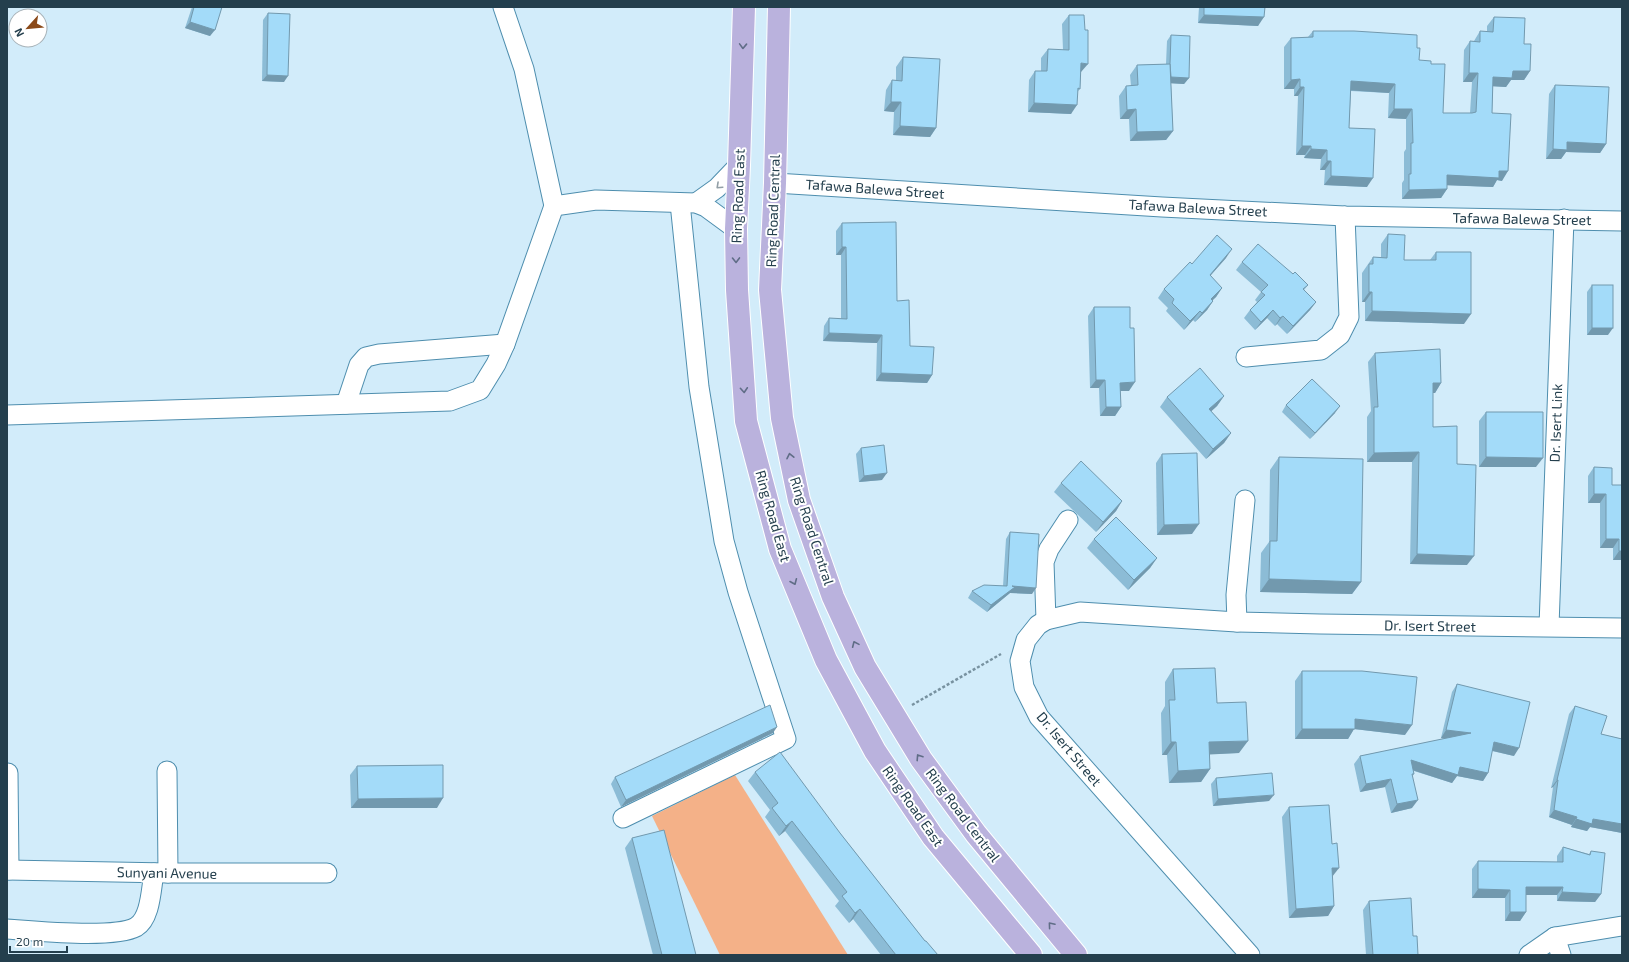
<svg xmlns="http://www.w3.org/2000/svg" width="1629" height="962" font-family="'Exo 2',sans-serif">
<rect width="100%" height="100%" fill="#d2ecfa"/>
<polygon fill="#f4b188" points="735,775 848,955 720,955 652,816"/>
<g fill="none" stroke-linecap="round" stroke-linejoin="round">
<defs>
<g id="minor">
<polyline points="503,7 524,69 554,206"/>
<polyline points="775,183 1162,207 1345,216 1622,221"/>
<polyline points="696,203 717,188 739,165"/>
<polyline points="1246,357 1321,350 1340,335 1349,317 1345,216"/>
<polyline points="346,404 359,365 366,357 379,354 505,344"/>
<polyline points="7,415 450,401 480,390 496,364 505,344 554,206 596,200 696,203 706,207 736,229"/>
<polyline points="1046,620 1044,562 1049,549 1068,520"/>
<polyline points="1237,622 1236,595 1245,500"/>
<polyline points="1549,626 1564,219"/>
<polyline points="167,771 168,873"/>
<polyline points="8,773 9,870"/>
<polyline points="623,818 786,739 738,592 724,541 699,387 680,203"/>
<polyline points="7,870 168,873 327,873"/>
<path d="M7,929C34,931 114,939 136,927C151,918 151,888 154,873"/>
<polyline points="1555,937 1561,955"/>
<polyline points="1250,955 1039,717 1024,687 1020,661 1026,640 1038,625 1046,620 1080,612 1237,622 1320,624 1622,628"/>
<polyline points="1529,955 1555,937 1622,926"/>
</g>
<g id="major">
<polyline points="744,7 739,165 736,229 737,290 746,421 780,549 826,660 875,751 933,837 1031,955"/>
<polyline points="779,7 775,183 770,290 782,418 799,500 833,597 865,667 921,759 976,834 1076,955"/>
</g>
</defs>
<use href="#minor" stroke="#4e8eae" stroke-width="21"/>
<use href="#major" stroke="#fff" stroke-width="24"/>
<polyline stroke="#7892a0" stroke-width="2.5" stroke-dasharray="3 2" stroke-linecap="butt" points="912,705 1001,654"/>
<use href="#minor" stroke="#fff" stroke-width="19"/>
<use href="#major" stroke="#bab2dd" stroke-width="22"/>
</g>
<g fill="#8cbcd6">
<polygon points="192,7 222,7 210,36 185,28"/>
<polygon points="1199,7 1265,7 1258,26 1198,23"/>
<polygon points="268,13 284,82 262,81 263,20"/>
<polygon points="1069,15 1081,72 1080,89 1077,92 1071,114 1028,112 1029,80 1035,71 1041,71 1041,58 1048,49 1063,50 1062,24"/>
<polygon points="1494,17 1524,44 1530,71 1524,80 1511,80 1506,87 1493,86 1492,113 1502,181 1497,180 1493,187 1447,185 1447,189 1441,198 1402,199 1402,183 1404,180 1404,152 1406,149 1406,119 1388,118 1389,93 1351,91 1349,128 1367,187 1324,185 1325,170 1320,170 1321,159 1304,158 1305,155 1296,155 1298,96 1294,96 1294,89 1284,89 1284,47 1291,38 1308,37 1313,31 1417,48 1419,60 1431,64 1443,113 1470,113 1472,82 1463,82 1464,50 1470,41 1474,41 1480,31 1487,32 1487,26"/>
<polygon points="1171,35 1189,78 1184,84 1171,83 1173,131 1166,140 1130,141 1129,119 1120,119 1119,96 1126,86 1131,86 1130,75 1137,65 1166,64 1167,41"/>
<polygon points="903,57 936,128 930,137 893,135 894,112 884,111 886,90 892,80 896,81 896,67"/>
<polygon points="1555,85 1606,144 1600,153 1566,152 1561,159 1546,159 1549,94"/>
<polygon points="842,223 897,301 910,346 932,375 927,383 876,381 877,343 823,341 824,326 829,318 841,319 841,255 836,255 836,231"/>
<polygon points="1388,234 1404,260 1430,260 1436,252 1464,324 1365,321 1365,302 1362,302 1362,273 1373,257 1381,257 1381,244"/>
<polygon points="1226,258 1210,276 1222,288 1216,297 1212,300 1213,301 1207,310 1195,322 1193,320 1184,330 1166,311 1168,308 1158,298 1164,289 1192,264"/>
<polygon points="1242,262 1293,274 1308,285 1304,290 1316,302 1310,310 1287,334 1277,324 1275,326 1267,318 1255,330 1244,318 1250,310 1257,302 1255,300 1261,292 1236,270"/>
<polygon points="1592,285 1608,335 1587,335 1587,292"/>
<polygon points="1094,307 1130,328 1129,391 1120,391 1121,407 1115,416 1100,416 1099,388 1090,388 1088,316"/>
<polygon points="1375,353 1441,383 1435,393 1433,393 1433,427 1457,464 1467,565 1410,564 1412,462 1367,462 1367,417 1371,411 1368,362"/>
<polygon points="1224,396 1217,406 1211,411 1231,433 1224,443 1206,459 1160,407 1167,397"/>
<polygon points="1286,405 1335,413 1310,439 1282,412"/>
<polygon points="1486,412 1536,467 1479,467 1479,421"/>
<polygon points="861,448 882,480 859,482 856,454"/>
<polygon points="1162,454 1192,534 1157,535 1156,463"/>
<polygon points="1279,457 1361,582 1352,594 1260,592 1261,553 1269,542 1270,470"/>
<polygon points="1594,467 1612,485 1622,485 1622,560 1613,560 1613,548 1600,548 1600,503 1588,503 1588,476"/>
<polygon points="1061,483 1122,501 1116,511 1096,532 1054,492"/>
<polygon points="1010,532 1032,594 1010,593 987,612 968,598 972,591 1003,586 1006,539"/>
<polygon points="1094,539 1157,558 1150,568 1128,590 1087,548"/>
<polygon points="1173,669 1217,703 1239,753 1209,754 1210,769 1201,782 1169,783 1167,755 1162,755 1161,713 1165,706 1165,682"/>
<polygon points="1302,671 1405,735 1354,729 1348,739 1295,739 1295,681"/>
<polygon points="1457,684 1514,756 1492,751 1488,773 1483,781 1457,776 1452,783 1414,771 1414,774 1412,777 1412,808 1391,813 1385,787 1360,792 1354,764 1360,756 1444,739 1441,738 1452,692"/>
<polygon points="1575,706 1601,734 1622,739 1622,833 1590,827 1587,831 1571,827 1572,825 1549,817 1553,787 1551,788 1569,714"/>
<polygon points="773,733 621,807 611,784 615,777"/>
<polygon points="357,766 437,808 351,808 350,775"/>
<polygon points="755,772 840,833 925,941 938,955 881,955 853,919 849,923 835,906 839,901 785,831 779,836 765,817 770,810 748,781"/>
<polygon points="1216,778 1269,801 1213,806 1211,784"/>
<polygon points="1289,807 1332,844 1332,877 1334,906 1328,916 1289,918 1282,817"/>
<polygon points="632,838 696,955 653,955 625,848"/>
<polygon points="1563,847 1589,854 1591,851 1601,894 1595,902 1557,901 1557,895 1526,895 1526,912 1520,921 1505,921 1505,898 1472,898 1472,869 1478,861 1557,862 1557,856"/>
<polygon points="1369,901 1413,936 1418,955 1366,955 1363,910"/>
</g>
<g fill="#7299ae">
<polygon points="1204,15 1264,17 1258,26 1198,23"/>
<polygon points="190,22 215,30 210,36 185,28"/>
<polygon points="1081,63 1088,64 1081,72 1075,72"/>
<polygon points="1513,71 1530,71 1524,80 1511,80 1506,87 1487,86 1493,77"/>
<polygon points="1469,73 1478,73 1472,82 1463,82"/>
<polygon points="267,75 288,76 284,82 262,81"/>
<polygon points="1170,77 1189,78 1184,84 1165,83"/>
<polygon points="1300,79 1294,89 1284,89 1291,80"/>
<polygon points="1351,81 1395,84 1389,93 1345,90"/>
<polygon points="1300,87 1304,87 1298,96 1294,96"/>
<polygon points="891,102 901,102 894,112 884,111"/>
<polygon points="1034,103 1077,105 1071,114 1028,112"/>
<polygon points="1136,109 1129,119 1120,119 1127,110"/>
<polygon points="1394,109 1412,109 1406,119 1388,118"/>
<polygon points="900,126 936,128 930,137 893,135"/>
<polygon points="1173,131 1166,140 1130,141 1137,132"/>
<polygon points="1567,142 1606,144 1600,153 1566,152 1561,159 1546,159 1553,149"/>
<polygon points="1302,146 1311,146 1305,155 1296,155"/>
<polygon points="1311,149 1327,150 1321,159 1304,158"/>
<polygon points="1327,161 1331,161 1325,170 1320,170"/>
<polygon points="1499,171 1508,171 1502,181 1497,180 1493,187 1440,185 1447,175"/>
<polygon points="1331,176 1373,178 1367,187 1324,185"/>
<polygon points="1447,189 1441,198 1402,199 1409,190"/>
<polygon points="842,247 846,247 841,255 836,255"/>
<polygon points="1232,249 1226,258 1203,284 1210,275"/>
<polygon points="1222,288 1216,297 1205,308 1211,299"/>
<polygon points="1369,292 1372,292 1365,302 1362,302"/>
<polygon points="1213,301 1207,310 1195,322 1202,313"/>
<polygon points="1316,302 1310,310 1287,334 1293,326"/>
<polygon points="1273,310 1267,318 1255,330 1261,322"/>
<polygon points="1200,311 1193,320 1184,330 1190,321"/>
<polygon points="1372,311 1471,314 1464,324 1365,321"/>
<polygon points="1283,316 1277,324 1275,326 1280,318"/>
<polygon points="1592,328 1613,328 1608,335 1587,335"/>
<polygon points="829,333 882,335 877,343 823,341"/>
<polygon points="881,373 932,375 927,383 876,381"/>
<polygon points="1096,380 1105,380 1099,388 1090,388"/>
<polygon points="1135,382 1129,391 1114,391 1120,383"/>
<polygon points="1433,383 1441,383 1435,393 1426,393"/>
<polygon points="1224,396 1217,406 1203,419 1209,409"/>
<polygon points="1340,406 1335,413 1310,439 1315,433"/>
<polygon points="1106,407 1121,407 1115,416 1100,416"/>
<polygon points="1231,433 1224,443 1206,459 1213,449"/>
<polygon points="1419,452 1412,462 1367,462 1374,453"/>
<polygon points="1486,457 1543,458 1536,467 1479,467"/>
<polygon points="887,473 882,480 859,482 864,476"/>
<polygon points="1594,494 1606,494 1600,503 1588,503"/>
<polygon points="1122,501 1116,511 1096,532 1103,522"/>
<polygon points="1199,524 1192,534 1157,535 1164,525"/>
<polygon points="1606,539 1619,539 1613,548 1600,548"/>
<polygon points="1619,551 1622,551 1622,560 1613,560"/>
<polygon points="1417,554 1474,556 1467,565 1410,564"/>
<polygon points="1157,558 1150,568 1128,590 1134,580"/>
<polygon points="1269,579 1361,582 1352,594 1260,592"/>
<polygon points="1012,586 1036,588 1032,594 1010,593 987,612 991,605"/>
<polygon points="1355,719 1412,725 1405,735 1354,729 1348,739 1295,739 1302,729"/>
<polygon points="777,727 773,733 621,807 626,800"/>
<polygon points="1446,730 1471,733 1466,741 1441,738"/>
<polygon points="1248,741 1239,753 1200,755 1209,742"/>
<polygon points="1171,742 1176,742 1167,755 1162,755"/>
<polygon points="1494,742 1519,748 1514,756 1489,750"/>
<polygon points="1411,760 1460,767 1488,773 1483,781 1457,776 1452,783 1406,768"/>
<polygon points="1210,769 1201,782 1169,783 1178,771"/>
<polygon points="1391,779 1385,787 1360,792 1366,784"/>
<polygon points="1557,780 1558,780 1553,787 1551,788"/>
<polygon points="1274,795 1269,801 1213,806 1218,799"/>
<polygon points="443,798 437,808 351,808 358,799"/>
<polygon points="1418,800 1412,808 1391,813 1397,804"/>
<polygon points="1554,810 1577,817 1572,825 1549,817"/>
<polygon points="1576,819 1593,819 1622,824 1622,833 1590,827 1587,831 1571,827"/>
<polygon points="792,821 785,831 779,836 786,826"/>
<polygon points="1332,868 1339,868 1332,877"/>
<polygon points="1526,887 1563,887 1557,895 1520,895"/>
<polygon points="1478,889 1510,890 1505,898 1472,898"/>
<polygon points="1562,892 1601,894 1595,902 1557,901"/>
<polygon points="1334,906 1328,916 1289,918 1296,909"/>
<polygon points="860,909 853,919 849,923 855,913"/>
<polygon points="1510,912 1526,912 1520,921 1505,921"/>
</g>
<g fill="#a3dbf9" stroke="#7299ae">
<polygon points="194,7 222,7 215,30 190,22"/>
<polygon points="1204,7 1265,7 1264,17 1204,15"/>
<polygon points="268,13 290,14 288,76 267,75"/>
<polygon points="1069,15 1084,15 1085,30 1088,30 1088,64 1081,63 1080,89 1078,88 1077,105 1034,103 1035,71 1047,71 1048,49 1069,50"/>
<polygon points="1494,17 1525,18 1524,44 1531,44 1530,71 1513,71 1512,78 1493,77 1492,113 1511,114 1508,171 1499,171 1499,178 1447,175 1447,189 1409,190 1409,174 1411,174 1411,143 1413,143 1412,109 1394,109 1395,84 1351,81 1349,128 1375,129 1373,178 1331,176 1331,161 1327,161 1327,150 1311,149 1311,146 1302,146 1304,87 1300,87 1300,79 1291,80 1291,38 1313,37 1313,31 1354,31 1417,35 1417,48 1420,48 1419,60 1431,61 1431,64 1445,64 1443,113 1472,113 1476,112 1478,73 1469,73 1470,41 1480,42 1480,31 1493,32"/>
<polygon points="1171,35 1190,36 1189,78 1171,77 1170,64"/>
<polygon points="903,57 940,59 936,128 900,126 901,102 891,102 892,80 902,81"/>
<polygon points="1170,64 1173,131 1137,132 1136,109 1127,110 1126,86 1138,85 1137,65"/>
<polygon points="1555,85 1609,87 1606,144 1567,142 1567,150 1553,149"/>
<polygon points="896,222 897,301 909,300 910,346 934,347 932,375 881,373 882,335 829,333 829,318 847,319 846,247 842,247 842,223"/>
<polygon points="1388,234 1405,235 1404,260 1436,260 1436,252 1471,252 1471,314 1372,311 1372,292 1369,292 1369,264 1373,264 1373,257 1387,258"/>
<polygon points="1217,235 1232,249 1210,275 1222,288 1211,299 1213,301 1202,313 1200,311 1190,321 1172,303 1174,299 1164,289 1190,262 1192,264"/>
<polygon points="1258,244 1293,274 1295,272 1308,285 1303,289 1316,302 1293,326 1283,316 1280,318 1273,310 1261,322 1250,310 1265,295 1261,292 1268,285 1242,262"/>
<rect x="1592" y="285" width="21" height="43"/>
<polygon points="1094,307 1130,307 1130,328 1134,328 1135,382 1120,383 1121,407 1106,407 1105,380 1096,380"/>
<polygon points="1440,349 1441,383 1433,383 1433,427 1457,426 1457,464 1476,465 1474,556 1417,554 1419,452 1374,453 1374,407 1378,407 1375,353"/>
<polygon points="1200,368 1224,396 1209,409 1231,433 1213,449 1167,397"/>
<polygon points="1312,379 1340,406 1315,433 1286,405"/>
<polygon points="1486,412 1543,412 1543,458 1486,457"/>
<polygon points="884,445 887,473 864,476 861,448"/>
<polygon points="1197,453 1199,524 1164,525 1162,454"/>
<polygon points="1279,457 1363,459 1361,582 1269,579 1270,541 1277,541"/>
<polygon points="1081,461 1122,501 1103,522 1061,483"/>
<polygon points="1594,467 1612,468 1612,485 1622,485 1622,551 1619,551 1619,539 1606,539 1606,494 1594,494"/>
<polygon points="1116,517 1157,558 1134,580 1094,539"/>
<polygon points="1010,532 1039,534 1036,588 1012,586 1015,587 991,605 972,591 984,585 1007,586"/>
<polygon points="1215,668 1217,703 1246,702 1248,741 1209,742 1210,769 1178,771 1176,742 1171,742 1169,700 1175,700 1173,669"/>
<polygon points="1302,671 1362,671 1417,677 1412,725 1355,719 1355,729 1302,729"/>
<polygon points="1457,684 1530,702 1519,748 1494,742 1488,773 1460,767 1458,775 1411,760 1414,774 1412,774 1418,800 1397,804 1391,779 1366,784 1360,756 1471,733 1446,730"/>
<polygon points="770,705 777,727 626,800 615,777"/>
<polygon points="1575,706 1607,716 1601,734 1622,739 1622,824 1593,819 1592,824 1576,819 1577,817 1554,810 1558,780 1557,780"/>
<polygon points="780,752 840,833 925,941 926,941 938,955 896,955 860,909 855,913 842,896 847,892 792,821 786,826 772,808 778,803 755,772"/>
<polygon points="443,765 443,798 358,799 357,766"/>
<polygon points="1272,773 1274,795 1218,799 1216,778"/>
<polygon points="1329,805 1332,844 1337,843 1339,868 1332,868 1334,906 1296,909 1289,807"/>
<polygon points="664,830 696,955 662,955 632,838"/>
<polygon points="1563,847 1590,855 1591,851 1605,853 1601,894 1562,892 1563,887 1526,887 1526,912 1510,912 1510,890 1478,889 1478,861 1563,862"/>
<polygon points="1411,898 1413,936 1417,936 1418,955 1373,955 1369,901"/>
</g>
<defs><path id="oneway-chevron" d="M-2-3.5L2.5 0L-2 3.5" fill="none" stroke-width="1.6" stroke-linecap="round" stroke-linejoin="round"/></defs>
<g stroke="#606d87">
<use href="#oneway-chevron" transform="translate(743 46) rotate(92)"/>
<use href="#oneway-chevron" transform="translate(736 260) rotate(89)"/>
<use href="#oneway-chevron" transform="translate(744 390) rotate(86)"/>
<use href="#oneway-chevron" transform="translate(790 456) rotate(-102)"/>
<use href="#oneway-chevron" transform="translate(794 582) rotate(67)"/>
<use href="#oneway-chevron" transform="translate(855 644) rotate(-114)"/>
<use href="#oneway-chevron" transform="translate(919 757) rotate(-123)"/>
<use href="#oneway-chevron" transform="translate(1051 925) rotate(-130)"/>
</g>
<use stroke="#929fa6" href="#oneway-chevron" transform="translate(719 186) rotate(137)"/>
<g text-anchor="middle" stroke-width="4" stroke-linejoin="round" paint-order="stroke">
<g font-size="14" fill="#243f4d" stroke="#fff">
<text transform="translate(875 189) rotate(4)" y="5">Tafawa Balewa Street</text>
<text transform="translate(738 196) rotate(-88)" y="5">Ring Road East</text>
<text transform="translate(1198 208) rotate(3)" y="5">Tafawa Balewa Street</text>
<text transform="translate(773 211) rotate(-88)" y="5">Ring Road Central</text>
<text transform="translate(1522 219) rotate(1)" y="5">Tafawa Balewa Street</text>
<text transform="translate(1556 423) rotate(-88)" y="5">Dr. Isert Link</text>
<text transform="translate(773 516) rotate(74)" y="5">Ring Road East</text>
<text transform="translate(812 531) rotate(72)" y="5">Ring Road Central</text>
<text transform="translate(1430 626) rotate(1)" y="5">Dr. Isert Street</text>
<text transform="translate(1069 749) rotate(50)" y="5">Dr. Isert Street</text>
<text transform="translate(913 806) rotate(55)" y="5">Ring Road East</text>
<text transform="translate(963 815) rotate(53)" y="5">Ring Road Central</text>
<text transform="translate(167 873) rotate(1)" y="5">Sunyani Avenue</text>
</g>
</g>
<rect width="1629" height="962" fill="none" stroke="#243f4d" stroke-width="16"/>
<g transform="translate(28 28) rotate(243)"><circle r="19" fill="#ffffff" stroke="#a7b2b8"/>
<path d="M0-3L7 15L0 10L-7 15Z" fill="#8b4918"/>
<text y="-6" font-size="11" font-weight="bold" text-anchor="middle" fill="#243f4d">N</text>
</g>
<path d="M10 946v6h57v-6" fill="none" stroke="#243f4d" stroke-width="2"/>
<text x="16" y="946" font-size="12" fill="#243f4d" stroke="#ffffff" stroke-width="3" paint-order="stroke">20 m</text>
</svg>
